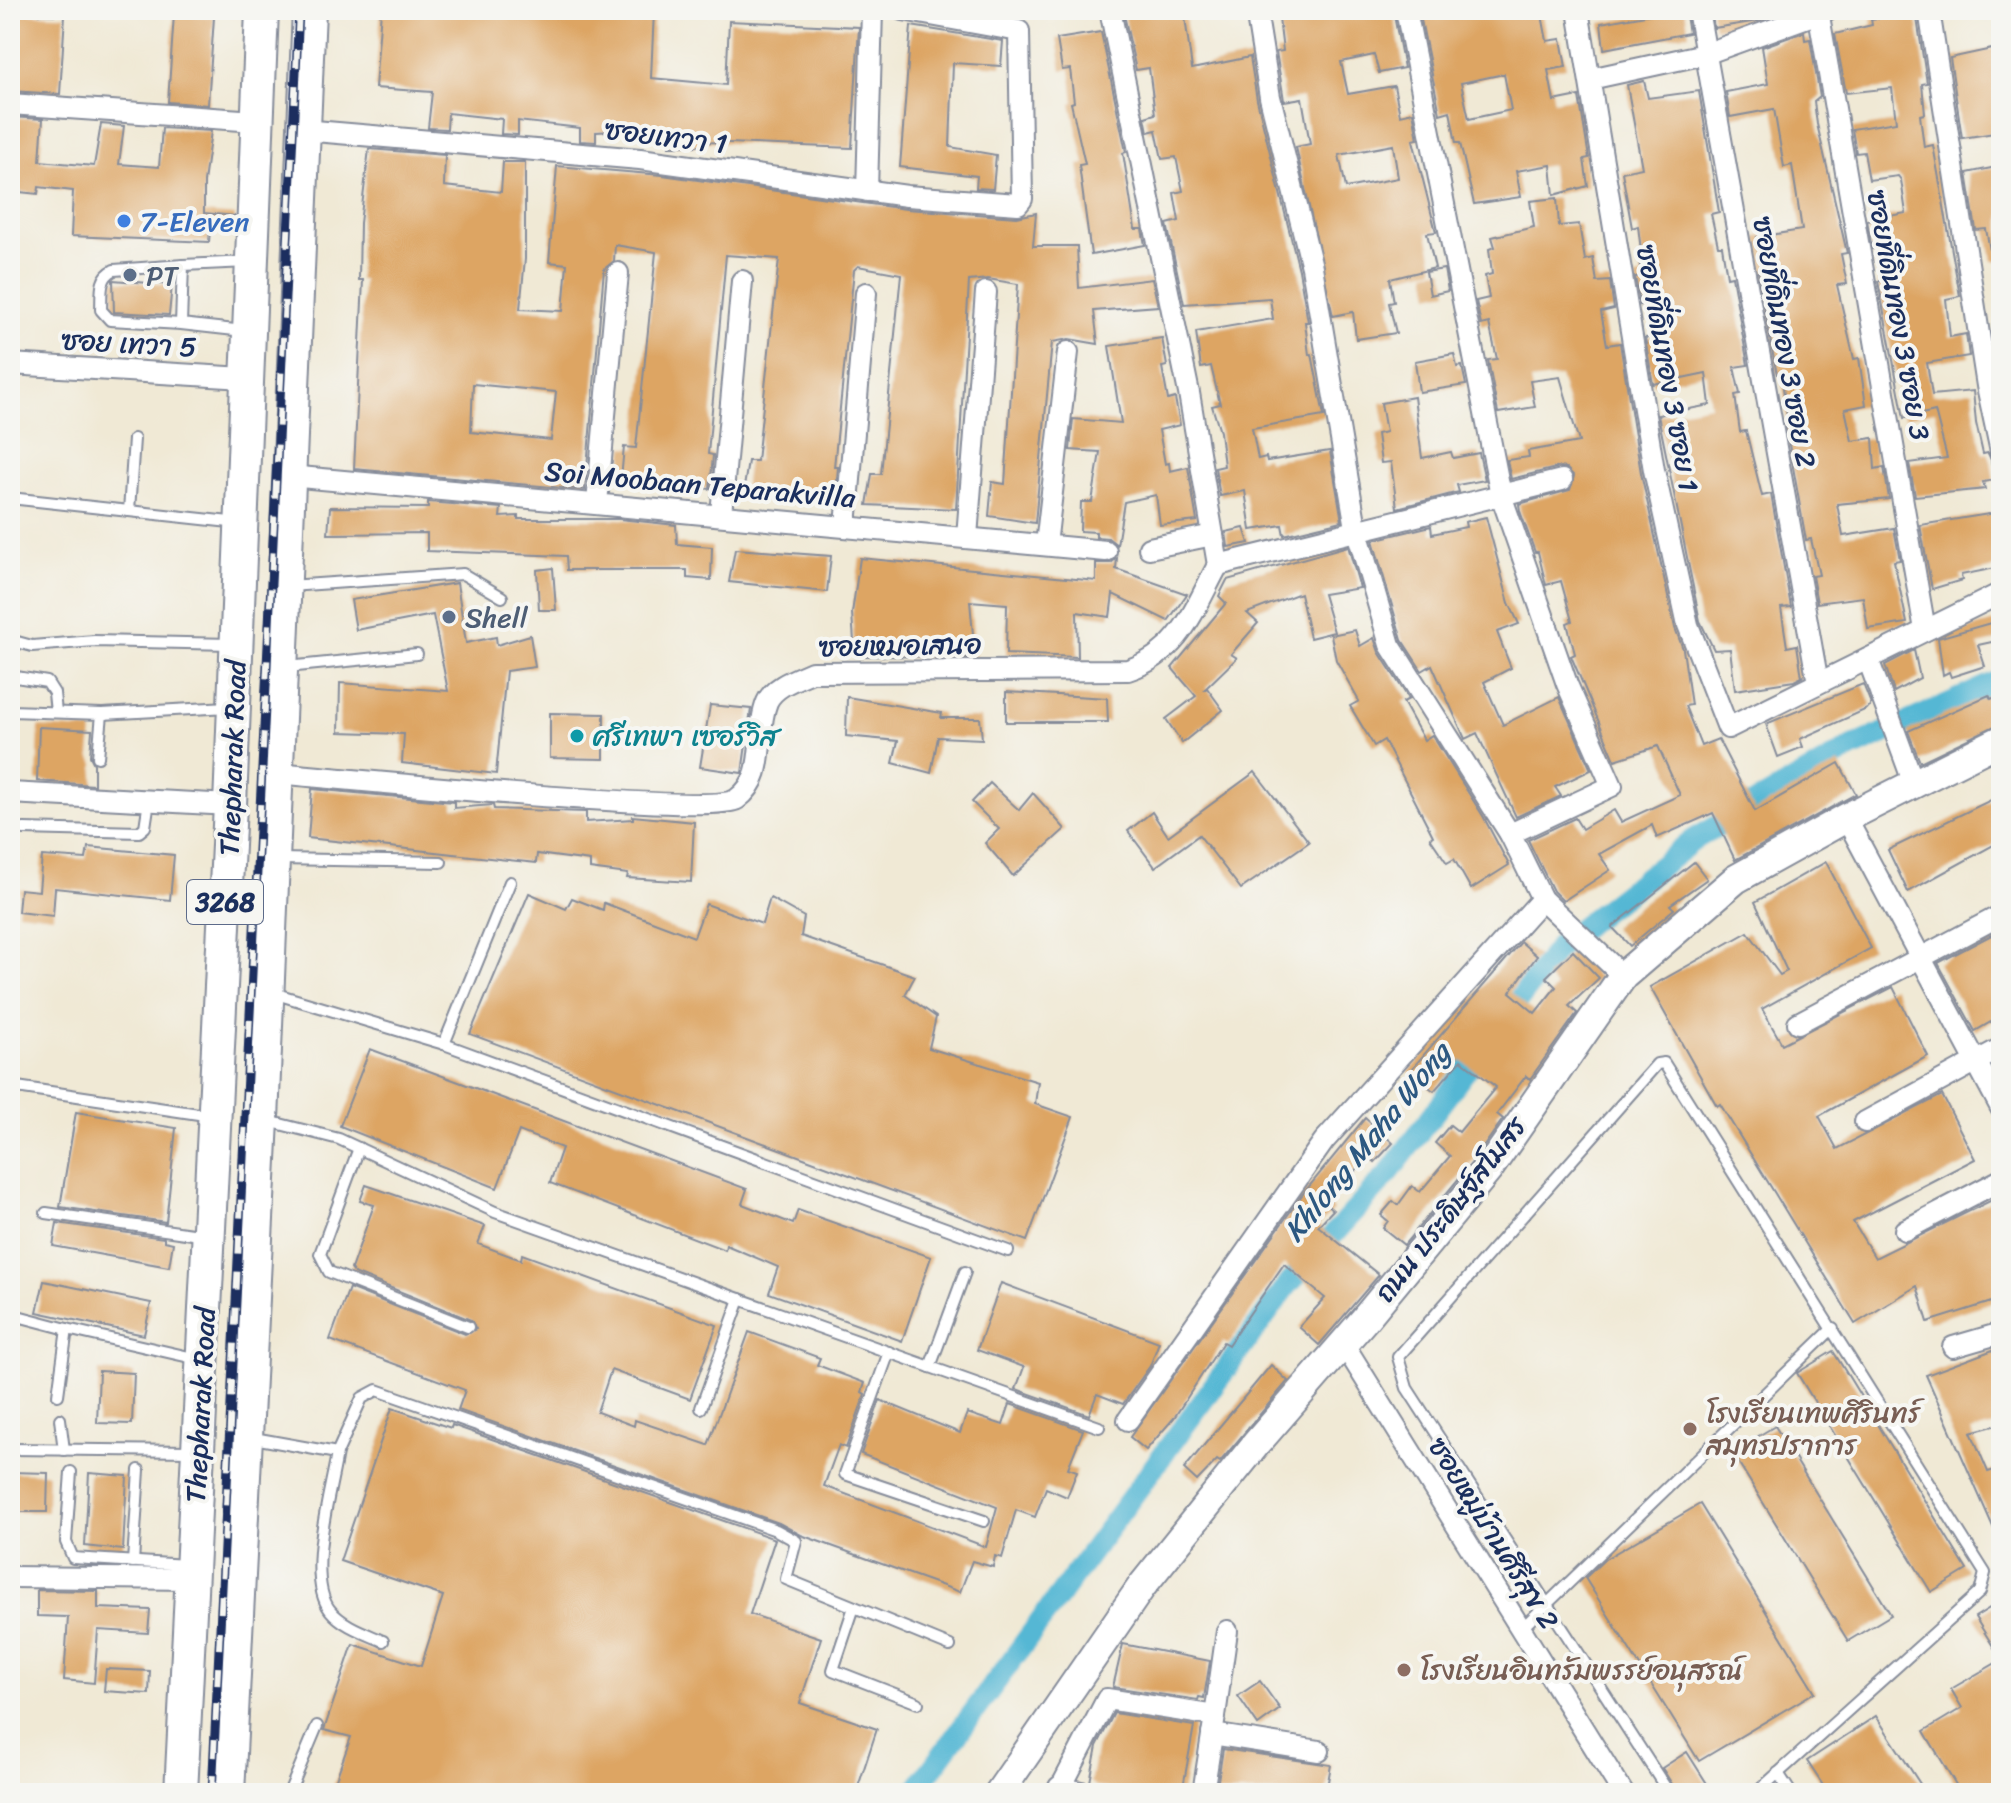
<svg xmlns="http://www.w3.org/2000/svg" width="2011" height="1803" font-family="Sriracha,'Playpen Sans Thai',sans-serif">
<rect width="100%" height="100%" fill="#f6f6f2"/>
<filter id="ink" filterUnits="userSpaceOnUse"><feTurbulence type="fractalNoise" baseFrequency=".0125" numOctaves="2"/><feDisplacementMap in="SourceGraphic" scale="16" xChannelSelector="R" yChannelSelector="G"/><feConvolveMatrix kernelMatrix="1 2 1 2 8 2 1 2 1" color-interpolation-filters="sRGB"/></filter>
<filter id="wash" filterUnits="userSpaceOnUse"><feTurbulence type="fractalNoise" baseFrequency=".006" numOctaves="4" result="noise"/><feDisplacementMap in="SourceGraphic" scale="32" xChannelSelector="R" yChannelSelector="G"/><feGaussianBlur stdDeviation="1.8" result="paint"/><feColorMatrix in="noise" values="0 0 0 0 0 0 0 0 0 0 0 0 0 0 0 0 0 1.4 0 .05"/><feComposite in="paint" operator="in"/></filter>
<g filter="url(#wash)">
<rect width="100%" height="100%" fill="#f0e9d5"/>
<g fill="none" stroke-linecap="round" stroke-linejoin="round">
<polyline stroke="#55b7d4" stroke-width="22" points="914,1793 1287,1286 1388,1174 1560,945 1695,839 1851,748 2001,680"/>
</g>
<g id="blocks">
<g fill="#dda564" fill-rule="evenodd">
<polygon points="381,10 579,13 580,10 654,10 651,78 726,85 729,21 859,27 852,148 705,142 705,146 669,146 670,128 596,132 596,142 580,141 580,128 518,121 518,135 501,134 502,119 448,113 447,129 428,128 432,92 375,88"/>
<polygon points="1123,10 1184,10 1192,69 1250,57 1257,100 1299,270 1308,322 1305,322 1309,355 1312,354 1324,416 1252,428 1258,459 1266,457 1267,461 1330,451 1342,521 1284,535 1282,525 1251,530 1245,491 1220,496 1215,468 1224,466 1220,432 1212,406 1220,404 1211,366 1201,368 1196,332 1273,319 1270,298 1184,304 1167,224 1179,221 1174,193 1183,191 1176,157 1162,159 1156,130 1148,132 1145,117 1155,114 1149,68 1136,70"/>
<path d="M1278,10H1393L1404,68L1379,73L1374,55L1341,62L1348,94L1394,86L1400,115L1413,112L1418,139L1413,140L1436,232L1427,233L1435,268L1390,279L1394,302L1389,303L1396,333L1356,339L1353,312L1333,316L1296,147L1310,144L1302,98L1284,101L1283,94L1276,52L1283,51ZM1393,145L1398,178L1346,188L1339,155Z"/>
<path d="M1419,10H1541L1547,41L1561,39L1566,67L1548,70L1554,101L1579,96L1589,158L1584,159L1588,186L1554,195L1551,165L1516,171L1521,197L1474,204L1460,143H1456L1450,111L1440,114ZM1504,74L1511,110L1469,119L1461,83Z"/>
<polygon points="1673,10 1685,10 1689,33 1604,49 1601,23"/>
<polygon points="1711,10 1789,10 1758,21 1714,28"/>
<polygon points="1916,12 1927,83 1922,84 1925,114 1920,115 1924,147 1933,145 1960,296 1946,299 1950,337 1966,334 1969,356 1927,363 1932,395 1973,391 1976,423 1983,454 1988,453 1991,460 1994,480 1983,482 1985,489 1915,496 1909,463 1947,458 1935,411 1904,418 1878,281 1883,281 1877,248 1872,249 1867,220 1906,213 1901,180 1898,176 1869,180 1864,152 1856,153 1852,129 1896,122 1892,88 1846,93 1835,34 1872,25 1871,19"/>
<polygon points="10,13 65,15 60,94 10,91"/>
<polygon points="174,14 214,17 208,105 168,102"/>
<polygon points="911,26 1003,41 1001,66 953,63 950,147 996,155 993,189 976,188 977,176 900,167"/>
<polygon points="1101,32 1126,152 1123,153 1135,229 1142,229 1145,245 1091,255 1079,165 1085,164 1071,103 1074,102 1070,69 1062,70 1057,39"/>
<polygon points="1804,32 1805,40 1810,39 1820,97 1814,102 1817,124 1847,253 1841,254 1847,284 1837,285 1854,359 1859,358 1866,405 1845,409 1852,441 1873,438 1875,469 1884,467 1889,499 1837,504 1843,536 1894,528 1900,560 1894,561 1907,623 1868,629 1863,597 1817,603 1812,576 1819,575 1811,539 1806,540 1785,422 1788,422 1781,374 1777,374 1774,360 1758,272 1761,271 1757,237 1802,230 1792,165 1784,167 1774,109 1730,117 1726,92 1768,84 1762,47"/>
<polygon points="2001,47 2001,132 1962,138 1950,58"/>
<polygon points="1644,81 1648,98 1699,91 1719,212 1711,214 1718,246 1722,246 1727,277 1732,276 1748,365 1734,367 1740,394 1735,395 1740,432 1746,431 1762,496 1771,494 1791,607 1781,608 1787,647 1797,645 1802,677 1794,681 1735,690 1730,649 1714,650 1700,621 1658,415 1710,405 1706,373 1653,384 1645,338 1654,337 1650,303 1640,305 1635,277 1642,276 1639,260 1642,259 1638,226 1632,228 1622,172 1642,168 1627,85"/>
<polygon points="10,117 43,119 40,161 94,166 101,124 124,126 119,164 159,167 162,128 211,131 204,182 204,213 235,216 234,230 210,229 209,242 71,236 73,191 39,187 38,194 10,191"/>
<path d="M369,149L445,155L444,186L501,192L503,162H525V259L520,309L563,311L567,264L549,262L557,166L662,175L906,209L1017,217L1036,213L1033,246H1077L1079,288L1152,279L1158,306L1094,311L1098,344L1069,339L1052,342L1035,523L989,516L992,482L1005,484L1018,284L988,279L969,281L956,509L867,505L872,474H881L901,274L858,266L854,270L834,467H838L835,501L743,494L748,461H757L779,259L726,255L708,454L713,455L710,489L621,479L624,447L636,448L656,252L615,245L614,261L604,269L585,490L354,469L363,280H359L360,223ZM473,384L556,392L551,440L471,432Z"/>
<polygon points="2001,166 2001,261 1992,261 1986,229 1976,230 1967,173"/>
<polygon points="1557,198 1559,226 1579,224 1585,260 1593,258 1597,282 1610,281 1614,309 1601,312 1607,345 1620,343 1641,473 1675,628 1683,649 1691,705 1685,706 1701,746 1718,739 1755,811 1839,763 1856,794 1735,860 1713,813 1657,838 1652,825 1599,854 1610,870 1563,901 1553,891 1528,840 1575,818 1582,829 1614,810 1621,822 1680,795 1658,746 1615,760 1571,656 1575,654 1567,623 1572,621 1561,581 1546,585 1538,552 1535,552 1520,511 1519,504 1570,490 1574,476 1566,468 1560,467 1511,479 1507,460 1529,457 1528,451 1579,442 1560,377 1530,381 1535,407 1498,413 1488,360 1497,359 1489,323 1481,325 1476,301 1489,298 1485,276 1492,274 1489,249 1495,247 1492,237 1534,227 1530,201"/>
<polygon points="1444,269 1448,291 1430,295 1426,272"/>
<polygon points="113,280 172,285 169,315 114,312"/>
<polygon points="1162,338 1167,366 1162,367 1168,400 1175,398 1180,425 1159,430 1165,464 1169,463 1170,471 1188,467 1197,521 1160,525 1156,495 1124,502 1117,545 1108,538 1096,537 1096,532 1080,531 1081,502 1092,502 1100,452 1070,450 1073,419 1121,423 1109,346"/>
<polygon points="1454,354 1457,367 1462,366 1466,385 1419,392 1415,361"/>
<polygon points="1414,397 1422,458 1451,452 1453,458 1479,453 1485,480 1457,485 1459,492 1397,508 1391,462 1381,463 1377,434 1386,432 1381,403"/>
<polygon points="428,502 501,508 500,517 518,516 518,519 619,519 676,525 677,544 712,547 711,580 687,578 687,570 567,570 566,556 427,551 427,533 328,534 330,507 428,508"/>
<polygon points="1989,514 2001,514 2001,567 1961,575 1962,580 1932,589 1920,525"/>
<polygon points="1486,517 1509,603 1519,624 1497,632 1511,668 1484,682 1503,725 1559,697 1591,770 1555,787 1561,796 1516,817 1477,733 1465,739 1432,665 1422,671 1402,640 1373,540 1431,526 1432,534 1466,527 1465,522"/>
<polygon points="1244,528 1249,543 1228,547 1226,532"/>
<polygon points="1348,546 1360,588 1323,594 1334,632 1310,638 1300,593 1247,613 1258,623 1231,654 1237,658 1204,690 1207,688 1223,710 1182,743 1166,719 1196,696 1172,668 1226,603 1219,596 1227,580"/>
<polygon points="735,549 831,556 827,592 729,582"/>
<polygon points="860,558 1096,581 1096,563 1111,563 1117,558 1116,569 1187,594 1168,621 1113,594 1110,617 1077,612 1078,657 1006,654 1007,604 970,601 975,657 855,656 852,613"/>
<polygon points="553,568 556,610 539,610 537,570"/>
<polygon points="457,583 466,643 496,637 497,645 530,635 535,667 506,671 496,774 402,763 404,734 339,732 340,683 448,691 433,615 356,630 351,600"/>
<polygon points="2001,620 2001,640 1978,645 1985,666 1951,677 1949,672 1943,675 1938,638"/>
<polygon points="1355,630 1360,646 1374,638 1379,652 1409,699 1403,702 1424,740 1432,735 1483,816 1509,865 1471,889 1454,859 1447,863 1430,838 1433,836 1384,740 1374,746 1350,706 1359,701 1336,660 1331,635"/>
<polygon points="1914,650 1920,678 1894,692 1885,665"/>
<polygon points="1863,684 1871,704 1867,709 1800,739 1803,747 1778,757 1766,724"/>
<polygon points="1006,692 1107,698 1108,722 1006,722"/>
<polygon points="1989,695 1991,699 2001,695 2001,723 1920,762 1908,731"/>
<polygon points="847,697 942,713 941,718 980,718 982,739 938,737 931,773 893,763 898,741 846,736"/>
<polygon points="710,705 751,709 742,773 700,767"/>
<polygon points="550,713 604,714 604,759 550,758"/>
<polygon points="39,727 92,730 90,756 94,764 94,785 37,781"/>
<polygon points="1255,772 1309,842 1241,889 1199,835 1155,867 1128,831 1152,812 1168,836"/>
<polygon points="990,783 1019,810 1033,793 1065,829 1013,876 985,843 999,829 972,802"/>
<polygon points="312,789 454,802 454,808 493,805 494,809 586,812 586,822 633,819 633,816 694,822 691,882 627,878 628,874 590,869 590,861 537,854 536,863 308,838"/>
<polygon points="2001,795 2001,841 1908,892 1888,850"/>
<polygon points="88,847 174,855 170,900 55,888 53,916 18,912 20,889 39,891 42,856 86,859"/>
<polygon points="1694,862 1707,879 1670,905 1674,909 1630,946 1612,927"/>
<polygon points="1826,862 1871,948 1762,1009 1782,1044 1893,987 1928,1056 1819,1116 1837,1149 1942,1095 1975,1159 1853,1222 1875,1258 1996,1198 2001,1209 2001,1299 1928,1322 1917,1286 1855,1324 1720,1104 1717,1106 1650,987 1748,932 1780,975 1787,971 1755,902"/>
<polygon points="529,893 566,909 572,898 603,910 604,903 694,937 706,904 762,924 770,898 804,917 801,936 915,976 905,995 936,1017 929,1048 1038,1082 1035,1104 1073,1117 1027,1241 470,1034"/>
<polygon points="2001,930 2001,1016 1975,1031 1938,963"/>
<polygon points="1521,942 1537,956 1510,992 1535,1013 1556,987 1546,977 1573,951 1599,978 1569,1006 1577,1013 1530,1079 1526,1076 1497,1114 1503,1119 1474,1160 1404,1245 1383,1228 1388,1221 1381,1215 1393,1201 1398,1205 1412,1186 1420,1192 1450,1156 1435,1143 1450,1125 1459,1132 1496,1087 1461,1060 1434,1091 1409,1072"/>
<polygon points="370,1049 747,1189 742,1204 793,1224 798,1210 931,1257 902,1341 769,1293 778,1267 726,1245 725,1250 550,1183 562,1148 519,1131 497,1188 340,1126"/>
<polygon points="76,1112 176,1128 166,1222 60,1207"/>
<polygon points="1365,1118 1393,1143 1375,1162 1368,1156 1326,1204 1333,1210 1318,1226 1379,1275 1319,1345 1299,1327 1325,1298 1284,1264 1228,1345 1223,1342 1174,1418 1146,1450 1130,1437 1302,1195"/>
<polygon points="366,1185 485,1226 478,1244 521,1260 522,1254 717,1325 690,1399 611,1370 597,1412 634,1426 635,1420 708,1445 749,1332 820,1358 817,1365 865,1383 862,1392 865,1394 846,1448 839,1445 824,1486 986,1547 997,1507 861,1454 880,1400 960,1433 967,1413 1003,1425 1010,1404 1083,1430 1068,1468 1077,1471 1067,1497 1046,1488 1035,1517 1016,1510 1002,1558 995,1556 993,1567 972,1561 960,1592 801,1535 779,1523 458,1410 465,1390 330,1340 349,1288 465,1334 476,1329 471,1320 354,1273 351,1269 374,1205 360,1201"/>
<polygon points="57,1223 164,1238 164,1241 173,1243 169,1267 53,1246"/>
<polygon points="44,1281 151,1303 144,1335 37,1312"/>
<polygon points="1001,1283 1159,1342 1150,1366 1123,1404 1097,1394 1089,1415 1016,1389 1024,1367 977,1350"/>
<polygon points="2001,1347 2001,1424 1971,1432 1988,1472 2001,1468 2001,1545 1926,1375"/>
<polygon points="1833,1351 1967,1570 1931,1592 1797,1373"/>
<polygon points="1271,1365 1288,1381 1220,1462 1217,1460 1197,1481 1184,1469"/>
<polygon points="99,1371 134,1373 132,1424 97,1423"/>
<polygon points="392,1408 451,1428 452,1425 775,1539 750,1614 821,1638 800,1703 877,1729 856,1793 331,1793 351,1737 324,1730 353,1644 421,1666 443,1596 340,1561"/>
<polygon points="1775,1426 1891,1615 1848,1641 1732,1452"/>
<polygon points="10,1472 48,1473 47,1512 10,1512"/>
<polygon points="89,1473 127,1476 123,1550 85,1546"/>
<polygon points="1700,1504 1815,1692 1699,1761 1585,1578 1605,1559"/>
<polygon points="37,1590 98,1591 98,1608 150,1610 148,1633 98,1630 94,1683 64,1680 68,1617 37,1616"/>
<polygon points="2001,1601 2001,1659 1975,1617"/>
<polygon points="1123,1644 1210,1661 1204,1698 1199,1697 1198,1700 1113,1687"/>
<polygon points="2001,1660 2001,1793 1961,1793 1924,1731 1962,1708 1951,1689"/>
<polygon points="106,1669 150,1671 149,1694 104,1691"/>
<polygon points="1260,1681 1280,1709 1258,1725 1238,1696"/>
<polygon points="1114,1713 1194,1726 1182,1793 1133,1793 1096,1787 1090,1782 1097,1746"/>
<polygon points="1876,1716 1926,1793 1828,1793 1807,1761"/>
<polygon points="1223,1749 1331,1765 1326,1793 1216,1793"/>
<polygon points="1687,1752 1713,1793 1677,1792 1662,1768"/>
</g>
</g>
</g>
<g filter="url(#ink)">
<use href="#blocks" fill-opacity="0" stroke="#868c9a" stroke-width="2"/>
<g fill="none" stroke-linecap="round" stroke-linejoin="round">
<defs>
<g id="lane">
<path d="M181,324L110,320L101,310C102,294 98,278 114,270L183,265"/>
<polyline points="244,331 181,324 183,265 248,262"/>
<polyline points="10,498 239,523"/>
<polyline points="129,511 134,439"/>
<polyline points="289,586 463,574 502,597"/>
<polyline points="10,640 32,646 94,641 231,644"/>
<polyline points="287,667 417,654"/>
<polyline points="10,676 47,682 54,693 56,712"/>
<polyline points="10,711 102,714 228,707"/>
<polyline points="98,757 102,714"/>
<polyline points="24,829 139,832 145,827 149,801"/>
<polyline points="279,859 441,862"/>
<polyline points="273,993 444,1044 1008,1251"/>
<polyline points="444,1044 510,882"/>
<polyline points="10,1086 212,1116"/>
<polyline points="268,1121 339,1139 495,1212 1099,1427"/>
<polyline points="359,1148 320,1254 329,1272 468,1327"/>
<polyline points="46,1213 206,1236"/>
<polyline points="10,1314 67,1329 58,1395"/>
<polyline points="67,1329 198,1359"/>
<polyline points="889,1352 845,1474 984,1521"/>
<polyline points="930,1367 965,1272"/>
<polyline points="701,1408 740,1299"/>
<polyline points="60,1419 64,1450"/>
<polyline points="248,1437 337,1453 362,1398 377,1390 776,1530 796,1541 786,1579 950,1646"/>
<polyline points="10,1449 193,1451"/>
<path d="M337,1453C331,1492 305,1577 330,1610C343,1626 365,1633 383,1641"/>
<polyline points="71,1472 66,1542 73,1558 187,1565"/>
<polyline points="133,1562 139,1470"/>
<polyline points="854,1607 833,1670 918,1703"/>
<polyline points="1521,1629 1833,1328"/>
<polyline points="1778,1773 1791,1793"/>
<polyline points="289,1793 317,1726"/>
<polyline points="1669,1793 1407,1388 1398,1357 1657,1064 1664,1063 1985,1573 1980,1592 1756,1793"/>
</g>
<g id="street">
<polyline points="1110,10 1189,393 1218,565"/>
<polyline points="1256,10 1270,97 1312,267 1356,528 1390,645 1510,834 1542,899 1623,976"/>
<polyline points="1406,10 1501,495 1567,684 1612,786 1510,834"/>
<polyline points="1578,10 1654,470 1688,625 1728,728 2001,593"/>
<polyline points="1698,10 1818,683"/>
<polyline points="1818,10 1925,630"/>
<polyline points="1929,10 1987,386 2001,452"/>
<polyline points="1590,79 1705,54 1827,10"/>
<polyline points="10,104 256,121"/>
<polyline points="303,130 640,159 907,196 1018,204 1022,199 1019,31 903,10"/>
<polyline points="867,191 872,10"/>
<polyline points="10,364 245,378"/>
<polyline points="289,476 1106,551"/>
<polyline points="597,503 618,273"/>
<polyline points="721,514 742,281"/>
<polyline points="846,526 866,293"/>
<polyline points="967,537 986,292"/>
<polyline points="1046,545 1068,352"/>
<polyline points="1149,548 1213,535"/>
<polyline points="1868,659 1914,784"/>
<path d="M276,773C334,778 713,816 737,799C769,776 754,734 767,702C774,686 796,679 812,672L1128,670C1181,652 1193,611 1218,565L1562,480"/>
<polyline points="10,793 230,805"/>
<polyline points="1846,818 2001,1108"/>
<polyline points="1798,1023 2001,915"/>
<polyline points="1865,1122 2001,1048"/>
<polyline points="1905,1230 2001,1180"/>
<polyline points="1343,1343 1623,1793"/>
<polyline points="1953,1347 2001,1333"/>
<polyline points="1128,1420 1324,1141 1542,899"/>
<polyline points="10,1577 192,1579"/>
<polyline points="1215,1716 1227,1631"/>
<polyline points="1212,1734 1319,1751"/>
<polyline points="1059,1787 1085,1793"/>
<polyline points="1058,1793 1107,1699 1215,1716 1203,1793"/>
</g>
<polyline id="secondary" points="999,1793 1142,1586 1256,1444 1364,1320 1488,1170 1623,976 1736,879 1846,818 2001,740"/>
<g id="primary">
<polyline points="181,1793 230,805 262,10"/>
<polyline points="228,1793 262,1120 309,10"/>
</g>
</defs>
<use href="#lane" stroke="#868c9a" stroke-width="14"/>
<use href="#street" stroke="#868c9a" stroke-width="24"/>
<use href="#secondary" stroke="#868c9a" stroke-width="32"/>
<use href="#primary" stroke="#868c9a" stroke-width="36"/>
<use href="#lane" stroke="#fff" stroke-width="10"/>
<use href="#street" stroke="#fff" stroke-width="20"/>
<use href="#secondary" stroke="#fff" stroke-width="28"/>
<use href="#primary" stroke="#fff" stroke-width="32"/>
<defs>
<polyline id="rail" points="212,1793 299,10"/>
</defs>
<use href="#rail" stroke="#1b2f5e" stroke-width="9"/>
<use href="#rail" stroke="#f6f6f2" stroke-width="6" stroke-dasharray="18" stroke-linecap="butt"/>
</g>
</g>
<circle fill="#3f7fe0" stroke="#f6f6f2" stroke-width="3" cx="124" cy="221" r="8"/>
<g fill="#5c6f8a" stroke="#f6f6f2" stroke-width="3">
<circle cx="130" cy="275" r="8"/>
<circle cx="449" cy="617" r="8"/>
</g>
<circle fill="#0f9aa8" stroke="#f6f6f2" stroke-width="3" cx="577" cy="736" r="8"/>
<g fill="#8d6e63" stroke="#f6f6f2" stroke-width="3">
<circle cx="1690" cy="1429" r="8"/>
<circle cx="1404" cy="1670" r="8"/>
</g>
<g text-anchor="middle" stroke-width="8" stroke-linejoin="round" paint-order="stroke">
<rect fill="#f6f6f2" stroke="#5d6b8a" stroke-width="2" x="187" y="880" width="76" height="44" rx="6"/>
<g font-size="26" font-weight="bold" fill="#1b2f5e">
<text x="225" y="911">3268</text>
</g>
<g font-size="28" fill="#1b2f5e" stroke="#f6f6f2">
<text transform="translate(666 136) rotate(7)" y="10">ซอยเทวา 1</text>
<text transform="translate(1899 315) rotate(80)" y="10">ซอยที่ดินทอง 3 ซอย 3</text>
<text transform="translate(1785 342) rotate(80)" y="10">ซอยที่ดินทอง 3 ซอย 2</text>
<text transform="translate(129 343) rotate(3)" y="10">ซอย เทวา 5</text>
<text transform="translate(1668 368) rotate(80)" y="10">ซอยที่ดินทอง 3 ซอย 1</text>
<text transform="translate(700 484) rotate(5)" y="10">Soi Moobaan Teparakvilla</text>
<text transform="translate(900 645) rotate(-1)" y="10">ซอยหมอเสนอ</text>
<text transform="translate(232 758) rotate(-88)" y="10">Thepharak Road</text>
<text transform="translate(1450 1209) rotate(-52)" y="10">ถนน ประดิษฐ์สโมสร</text>
<text transform="translate(200 1405) rotate(-87)" y="10">Thepharak Road</text>
<text transform="translate(1494 1533) rotate(58)" y="10">ซอยหมู่บ้านศิรีสุข 2</text>
</g>
<g font-size="28" fill="#366cbe" stroke="#f6f6f2" text-anchor="start">
<text x="140" y="231">7-Eleven</text>
</g>
<g font-size="28" fill="#4e5e75" stroke="#f6f6f2" text-anchor="start">
<text x="146" y="285">PT</text>
<text x="465" y="627">Shell</text>
</g>
<g font-size="28" fill="#0d838f" stroke="#f6f6f2" text-anchor="start">
<text x="593" y="746">ศรีเทพา เซอร์วิส</text>
</g>
<g font-size="28" fill="#785e54" stroke="#f6f6f2" text-anchor="start">
<text x="1706" y="1423">โรงเรียนเทพศิรินทร์<tspan x="1706" dy="32">สมุทรปราการ</tspan></text>
<text x="1420" y="1680">โรงเรียนอินทรัมพรรย์อนุสรณ์</text>
</g>
<g font-size="30" font-style="italic" fill="#2c5881" stroke="#f6f6f2">
<text transform="translate(1367 1142) rotate(-51)" y="10">Khlong Maha Wong</text>
</g>
</g>
<rect width="2011" height="1803" fill="none" stroke="#f6f6f2" stroke-width="40"/>
</svg>
